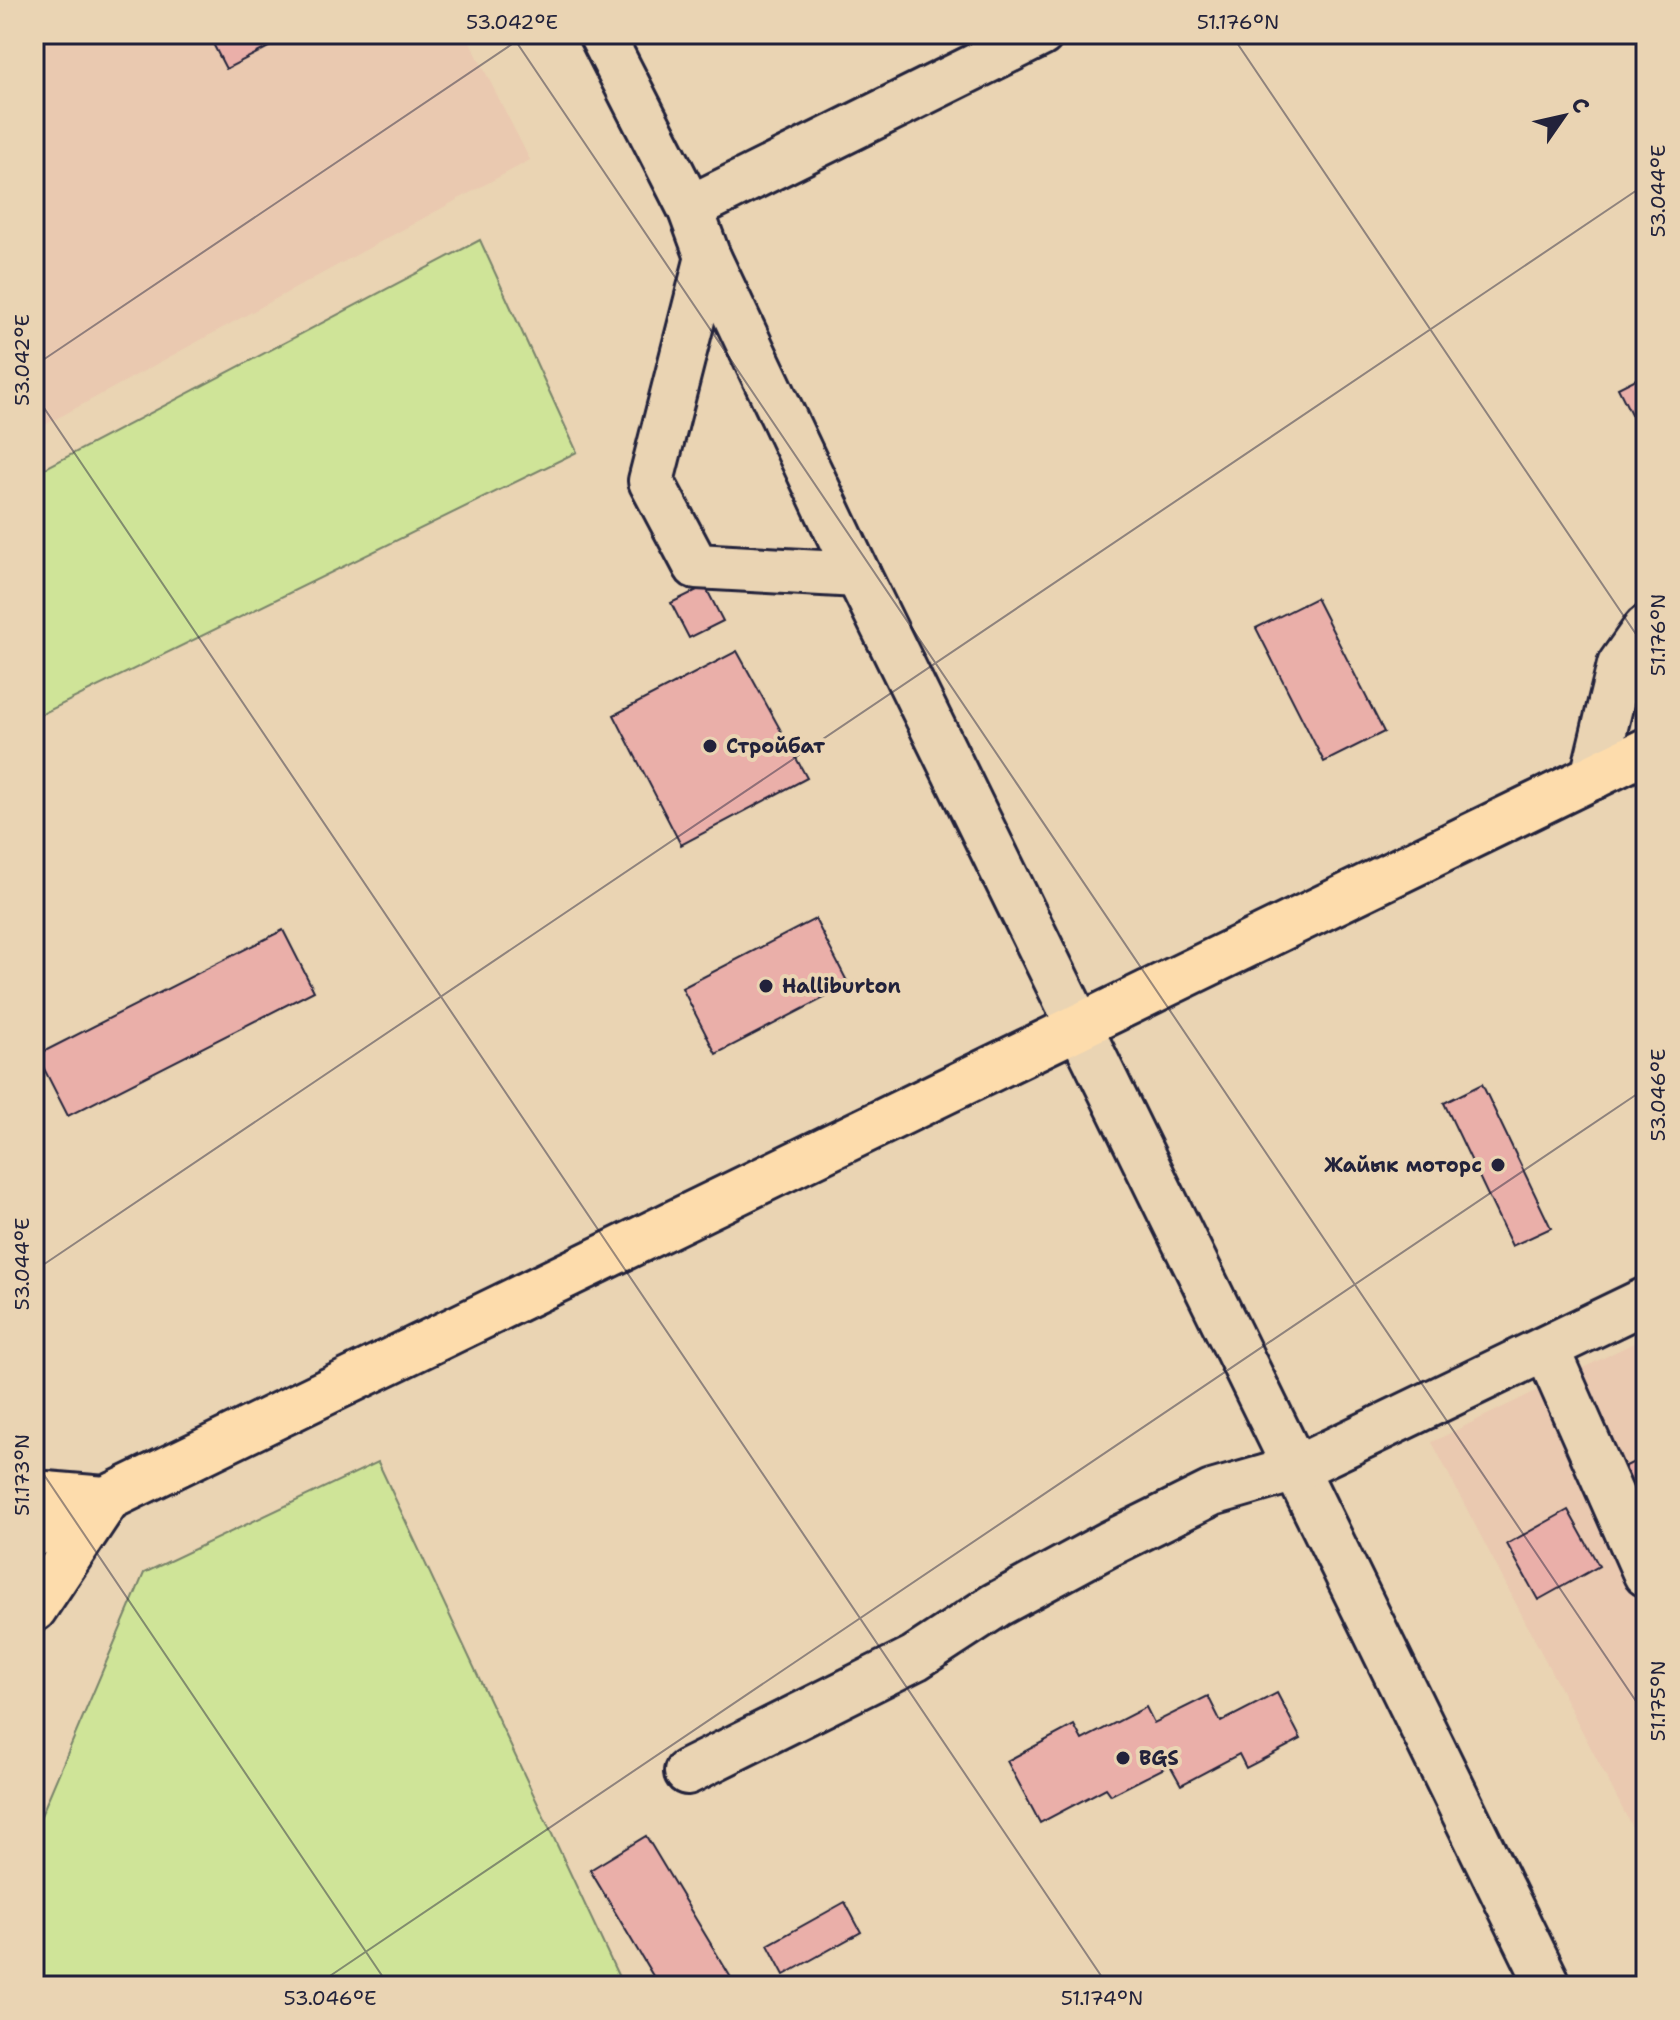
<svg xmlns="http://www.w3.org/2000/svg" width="1680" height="2020" font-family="'Shantell Sans',sans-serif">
<rect width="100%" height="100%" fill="#ead4b3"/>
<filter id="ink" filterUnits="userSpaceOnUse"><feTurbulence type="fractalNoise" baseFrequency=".0125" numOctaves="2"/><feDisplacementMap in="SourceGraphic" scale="16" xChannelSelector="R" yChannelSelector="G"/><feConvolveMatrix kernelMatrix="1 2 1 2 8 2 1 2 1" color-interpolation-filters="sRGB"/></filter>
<g filter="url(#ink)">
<g fill="#eac9b0">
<polygon points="34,34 466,34 530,160 34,431"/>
<polygon points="1646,1337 1646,1854 1432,1442"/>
</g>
<g fill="#cfe498" stroke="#78836a" stroke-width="2">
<polygon points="480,240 577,452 34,718 34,474"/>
<polygon points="378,1462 623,1986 34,1986 34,1832 144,1573"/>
</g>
<g fill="#eaafa9" stroke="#22223b" stroke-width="2">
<polygon points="208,34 294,34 226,69"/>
<polygon points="1646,374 1646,427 1639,430 1618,388"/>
<polygon points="705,586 723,621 689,638 671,603"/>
<polygon points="1316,598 1384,732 1324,762 1256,628"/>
<polygon points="737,651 807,778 681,845 614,715"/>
<polygon points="815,919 849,985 716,1054 682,988"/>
<polygon points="283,930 314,991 68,1116 37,1055"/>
<polygon points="1482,1084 1551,1228 1512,1246 1444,1103"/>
<polygon points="1646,1456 1646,1506 1645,1507 1624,1467"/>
<polygon points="1568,1510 1599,1566 1538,1600 1507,1544"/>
<polygon points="1277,1693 1301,1739 1246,1768 1239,1754 1181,1785 1170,1765 1111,1795 1106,1788 1040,1823 1007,1761 1074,1725 1082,1740 1146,1707 1154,1723 1208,1696 1221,1722"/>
<polygon points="646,1836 736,1986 659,1986 590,1870"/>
<polygon points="845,1902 861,1932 784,1975 768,1945"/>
</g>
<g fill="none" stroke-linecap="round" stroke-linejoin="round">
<defs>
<g id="minor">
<polyline points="601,34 690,208 708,257 858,575 1549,1986"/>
<polyline points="690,208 1041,34"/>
<polyline points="708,257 651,481 696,566 858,575"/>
<polyline points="1593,777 1620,665 1646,628"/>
<polyline points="1547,1350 1646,1574"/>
<polyline points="687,1772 915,1658 996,1605 1109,1544 1212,1493 1295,1469 1646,1300"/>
</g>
<g id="major">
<polyline points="34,1493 105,1499"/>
<polyline points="34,1534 1646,751"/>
<polyline points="34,1609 106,1501"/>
</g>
</defs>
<use href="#minor" stroke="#22223b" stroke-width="50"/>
<use href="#major" stroke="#22223b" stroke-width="50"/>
<use href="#minor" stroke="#ead4b3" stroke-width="44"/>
<use href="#major" stroke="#fddcac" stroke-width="44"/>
</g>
</g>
<path fill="none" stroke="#22223b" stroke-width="2" stroke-opacity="0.45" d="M511,34L1646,1716M1231,34L1646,649M34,366L527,34M34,393L1108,1986M34,1271L1646,184M34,1460L389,1986M315,1986L1646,1088"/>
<g fill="#22223b" stroke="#ead4b3" stroke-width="3">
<circle cx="710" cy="746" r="8"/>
<circle cx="766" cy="986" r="8"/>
<circle cx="1498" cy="1165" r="8"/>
<circle cx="1123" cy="1758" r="8"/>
</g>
<g text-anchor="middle" stroke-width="8" stroke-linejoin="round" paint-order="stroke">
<g font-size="20" font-weight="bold" fill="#22223b" stroke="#ead4b3" text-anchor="start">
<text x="726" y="753">Стройбат</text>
<text x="782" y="993">Halliburton</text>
<text x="1482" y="1172" text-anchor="end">Жайык моторс</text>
<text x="1139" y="1765">BGS</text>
</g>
</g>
<rect width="1680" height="2020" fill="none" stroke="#ead4b3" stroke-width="88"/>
<g transform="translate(1564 116) rotate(56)" stroke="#ead4b3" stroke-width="6" paint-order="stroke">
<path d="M0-6L14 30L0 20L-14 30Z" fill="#22223b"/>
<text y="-12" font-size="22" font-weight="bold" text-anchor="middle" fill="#22223b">С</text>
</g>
<rect x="44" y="44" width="1592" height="1932" fill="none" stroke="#22223b" stroke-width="3"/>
<g font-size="20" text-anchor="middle" fill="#22223b">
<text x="512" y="29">53.042°E</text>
<text x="1238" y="29">51.176°N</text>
<text transform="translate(1658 191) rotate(-90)" y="7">53.044°E</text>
<text transform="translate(22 360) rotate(-90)" y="7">53.042°E</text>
<text transform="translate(1658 635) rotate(-90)" y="7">51.176°N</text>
<text transform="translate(1658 1095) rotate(-90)" y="7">53.046°E</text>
<text transform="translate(22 1264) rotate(-90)" y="7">53.044°E</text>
<text transform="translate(22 1475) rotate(-90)" y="7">51.173°N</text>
<text transform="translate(1658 1701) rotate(-90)" y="7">51.175°N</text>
<text x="330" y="2005">53.046°E</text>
<text x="1102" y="2005">51.174°N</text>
</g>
</svg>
